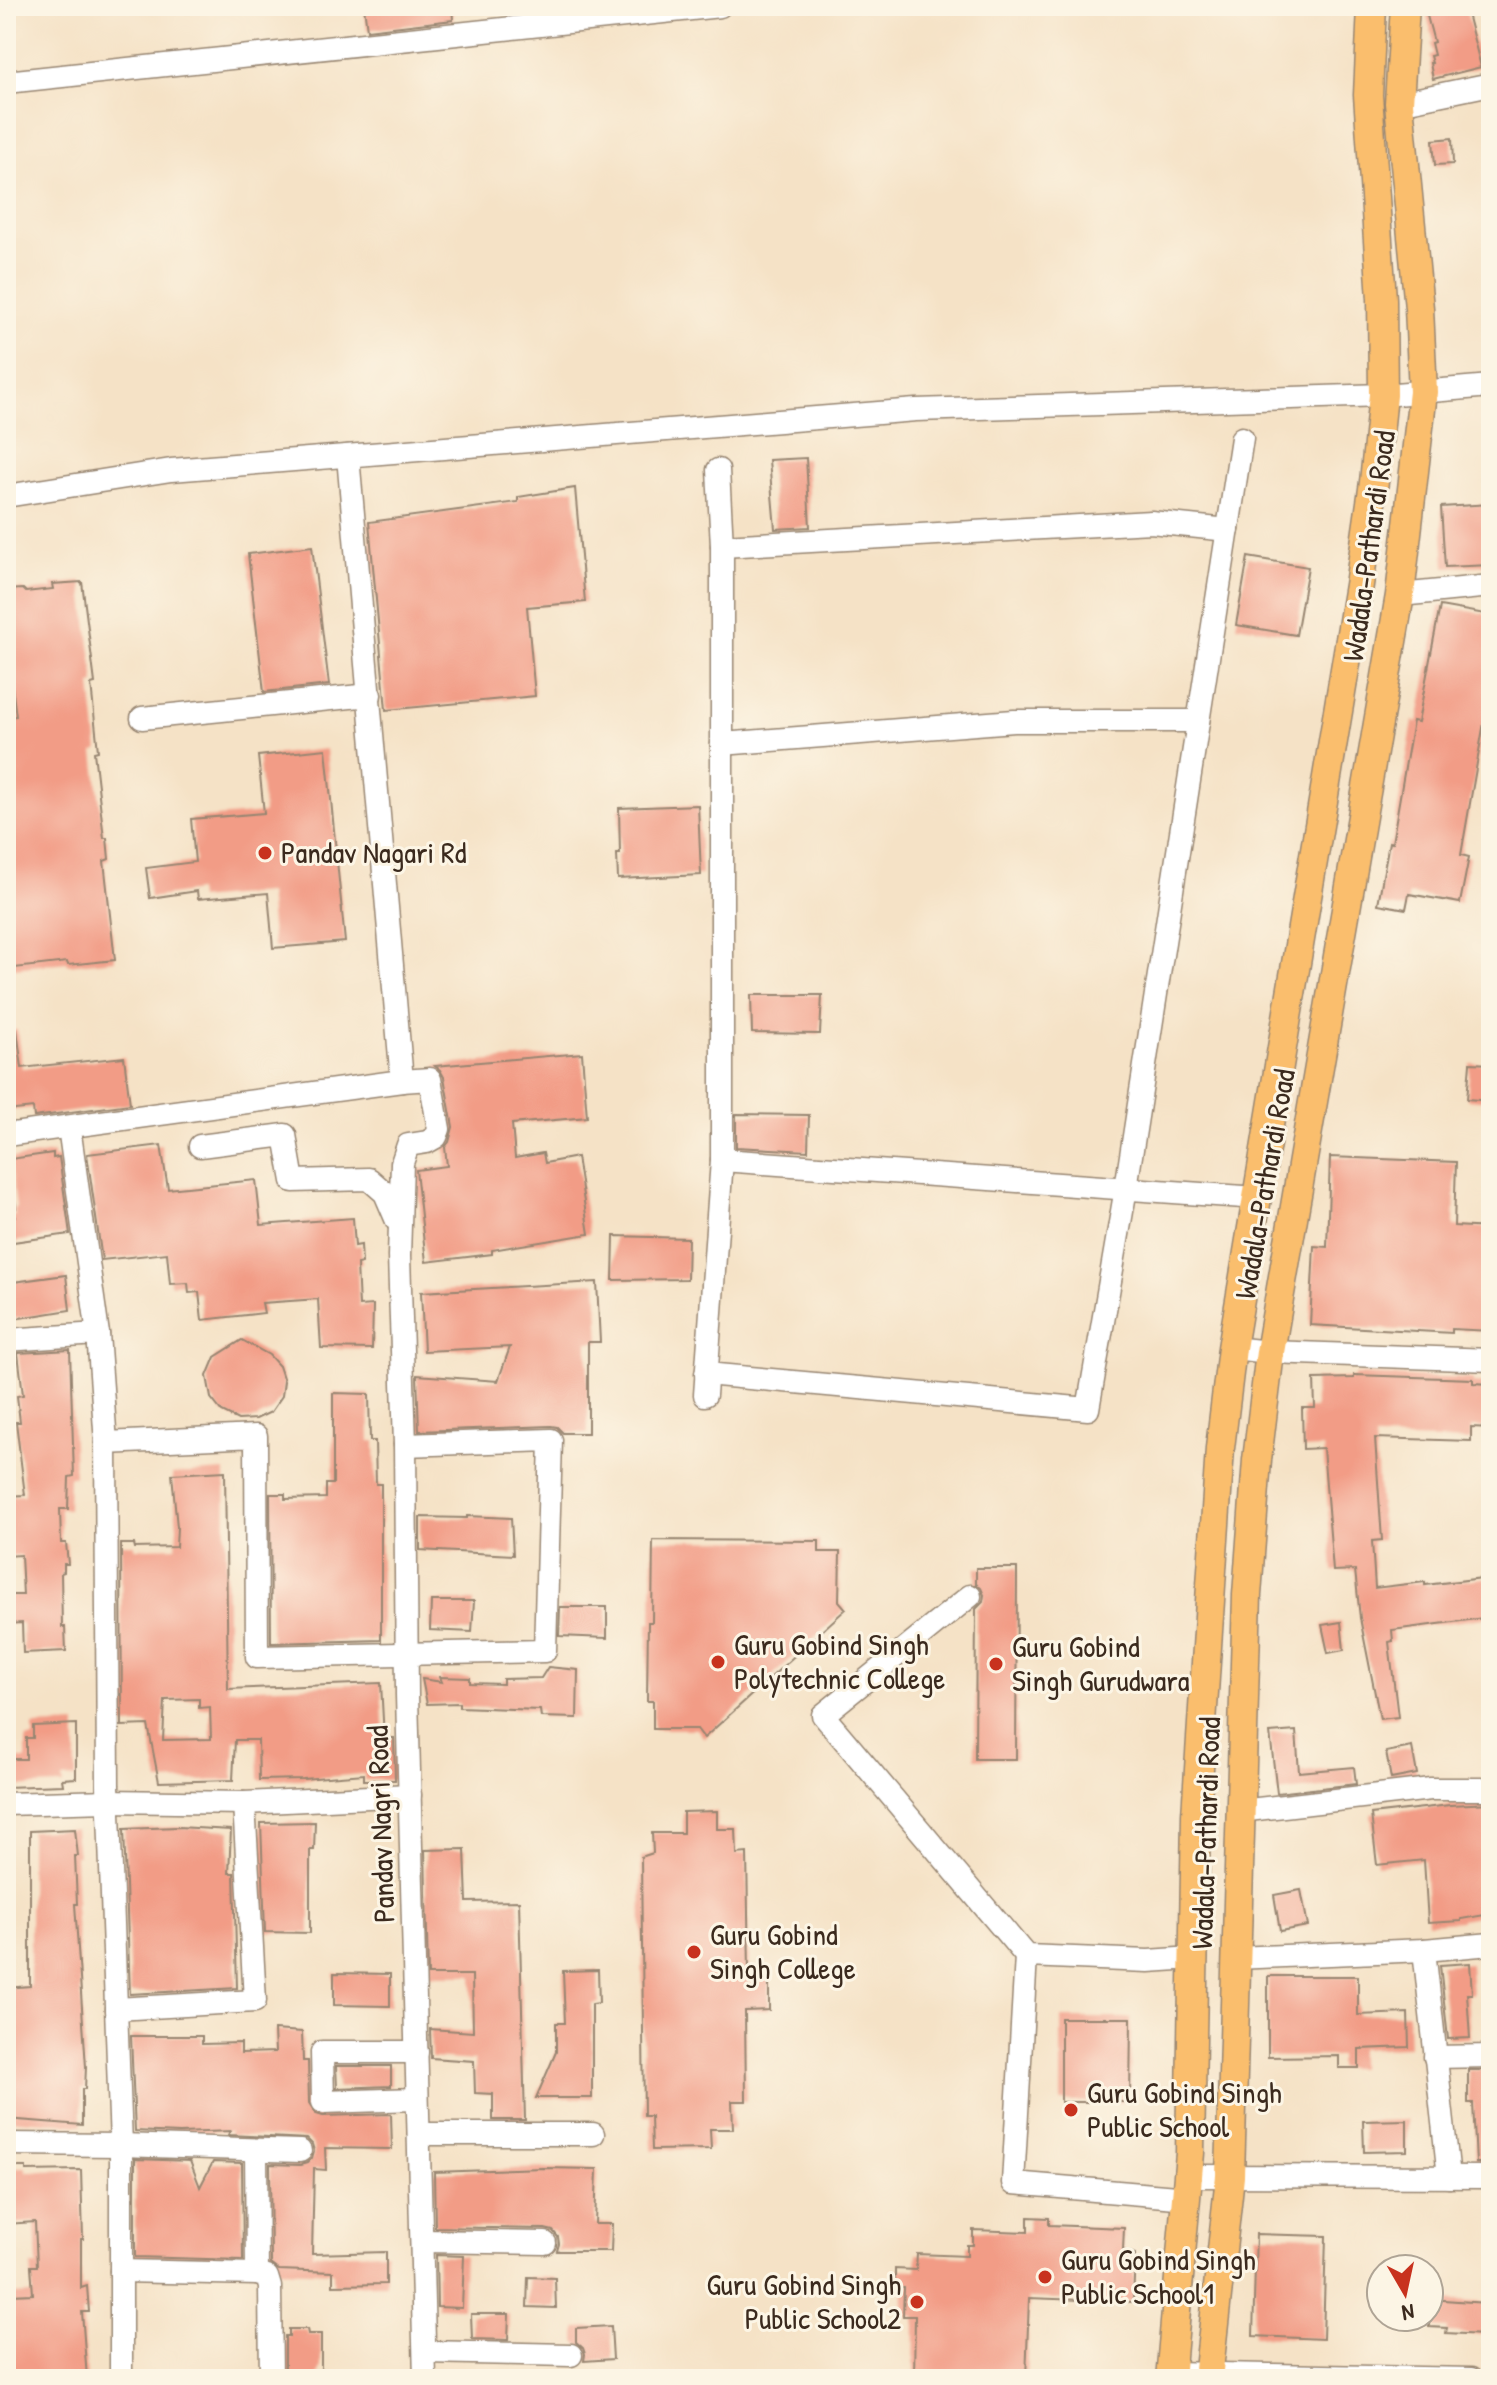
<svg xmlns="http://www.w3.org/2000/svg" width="1497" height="2385" font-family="'Patrick Hand',sans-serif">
<rect width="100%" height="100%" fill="#fcf5e5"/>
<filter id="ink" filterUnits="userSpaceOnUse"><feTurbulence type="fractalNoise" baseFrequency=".0125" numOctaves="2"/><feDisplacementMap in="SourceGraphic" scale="16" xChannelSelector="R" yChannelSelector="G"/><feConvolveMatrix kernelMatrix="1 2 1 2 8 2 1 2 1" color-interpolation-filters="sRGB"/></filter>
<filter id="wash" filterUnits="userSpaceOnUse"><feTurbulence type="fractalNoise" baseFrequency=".006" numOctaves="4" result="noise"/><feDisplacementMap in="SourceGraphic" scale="32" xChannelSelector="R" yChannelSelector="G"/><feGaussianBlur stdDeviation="1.8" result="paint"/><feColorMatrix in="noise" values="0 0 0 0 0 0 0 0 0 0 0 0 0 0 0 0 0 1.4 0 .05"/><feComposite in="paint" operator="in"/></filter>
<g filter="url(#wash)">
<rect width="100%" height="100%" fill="#f5e2c6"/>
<g id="blocks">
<g fill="#f29c86" fill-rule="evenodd">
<polygon points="364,6 452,6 453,20 367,30"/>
<polygon points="1450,6 1465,6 1481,67 1433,79 1430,63 1432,63 1430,56 1434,55 1431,43 1434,42 1426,12"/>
<polygon points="1452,138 1453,164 1435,165 1433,140"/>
<polygon points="806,458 810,527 775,529 769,460"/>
<polygon points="575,488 585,602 527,607 535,696 386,710 369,522 518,502 518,497"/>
<polygon points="1491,504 1491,565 1445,567 1441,507"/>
<polygon points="312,546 329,685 264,692 248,554"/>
<polygon points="1248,557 1308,567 1296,635 1236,625"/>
<polygon points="82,582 95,683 91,684 98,751 94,752 104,838 107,838 109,859 104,861 115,960 68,965 67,962 6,969 6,717 16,716 10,671 13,670 6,610 6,590 23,589 26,592 53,589 52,584"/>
<polygon points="1440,606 1491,615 1491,682 1461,855 1469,857 1460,903 1409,894 1406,909 1378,904 1389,842 1392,843 1413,721 1418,722"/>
<polygon points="326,749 345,942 273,948 268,893 198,899 197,891 150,898 146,868 195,862 191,819 264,813 258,756"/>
<polygon points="698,805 701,875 618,879 617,854 620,854 619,808"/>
<polygon points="751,995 822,995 820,1034 752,1033"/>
<polygon points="6,1030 17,1030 22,1068 124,1057 130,1104 34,1117 33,1108 6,1111"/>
<polygon points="582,1053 587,1117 512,1124 515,1158 543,1153 545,1163 577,1157 589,1234 492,1250 492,1254 426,1262 416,1170 447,1166 445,1147 449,1142 453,1127 444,1077 440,1070 435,1066"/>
<polygon points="1470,1063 1491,1064 1491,1101 1467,1099"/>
<polygon points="736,1114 809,1115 808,1151 736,1147"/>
<polygon points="161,1145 168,1189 256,1180 261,1225 353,1218 355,1246 361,1245 362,1263 357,1264 359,1306 373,1305 372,1349 321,1348 318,1299 262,1303 264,1313 202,1320 199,1292 189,1293 188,1283 170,1284 167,1253 102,1260 87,1154"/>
<polygon points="53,1153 53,1158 59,1157 70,1234 6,1243 6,1218 15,1216 14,1208 16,1208 10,1159"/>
<polygon points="1330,1157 1456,1162 1454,1226 1491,1228 1491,1331 1452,1329 1452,1333 1310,1325 1314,1246 1327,1247"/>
<polygon points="614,1236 688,1238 687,1279 613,1280"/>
<polygon points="66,1275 70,1310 13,1319 13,1317 6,1318 6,1283"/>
<polygon points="597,1282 600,1342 588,1342 588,1433 563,1433 557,1427 551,1426 419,1431 417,1375 498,1381 510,1347 424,1351 421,1292"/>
<polygon points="242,1340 269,1355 279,1366 284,1381 282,1396 271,1412 256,1419 238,1420 222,1412 211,1398 207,1376 215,1357"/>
<polygon points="70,1350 74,1476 69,1477 68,1509 60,1509 61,1543 66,1543 68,1564 64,1564 64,1572 61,1573 62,1627 65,1627 66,1651 23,1653 22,1623 6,1624 6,1595 23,1595 21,1555 6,1556 6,1496 25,1495 16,1422 20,1422 17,1396 23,1395 18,1353"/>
<polygon points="1354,1375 1473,1379 1473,1383 1491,1384 1491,1428 1471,1427 1471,1441 1375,1438 1382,1540 1372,1541 1375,1588 1425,1582 1425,1585 1491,1577 1491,1617 1392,1630 1393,1641 1389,1642 1398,1717 1380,1719 1360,1618 1355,1570 1333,1571 1323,1448 1303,1449 1302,1408 1315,1408 1314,1379 1354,1378"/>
<polygon points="333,1393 369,1394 370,1441 375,1441 376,1484 381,1484 381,1640 271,1643 270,1494 285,1494 285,1499 326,1498 326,1484 333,1484"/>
<path d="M225,1471L228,1689L381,1683L384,1738H394L395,1780H364V1774L303,1779L259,1780L258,1740H235L233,1780L159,1782L148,1725L122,1726L121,1544H134L135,1548L176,1547L177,1527L172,1474ZM199,1699V1708L210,1707L211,1739L163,1740L165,1700Z"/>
<polygon points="467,1516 511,1518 513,1555 420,1550 420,1517 467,1518"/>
<polygon points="653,1540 819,1541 819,1552 840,1552 839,1601 846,1609 704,1738 697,1729 653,1729 653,1701 647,1701 648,1622 652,1622"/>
<polygon points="976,1568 1017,1568 1016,1759 975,1759 976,1609 983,1602 984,1595 981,1588 976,1584"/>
<polygon points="431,1601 474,1601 472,1632 430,1630"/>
<polygon points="560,1607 607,1607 607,1638 559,1636"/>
<polygon points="1341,1622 1344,1650 1328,1653 1322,1625"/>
<polygon points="548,1667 578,1670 577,1718 541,1717 540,1710 459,1707 459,1703 427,1704 422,1679 442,1682 440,1677 470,1678 470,1683 503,1684 503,1679 541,1678"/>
<polygon points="76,1724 76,1778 62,1779 63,1785 6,1787 6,1759 26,1759 26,1738 33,1738 33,1726"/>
<polygon points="1296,1731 1299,1772 1354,1767 1356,1784 1277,1793 1270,1733"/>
<polygon points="1412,1747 1417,1774 1391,1779 1386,1752"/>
<polygon points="1491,1803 1491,1914 1461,1919 1461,1921 1428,1923 1424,1860 1377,1865 1371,1814 1450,1805"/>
<polygon points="717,1811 717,1829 736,1829 737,1854 747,1853 749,1973 769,1973 769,2010 745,2011 746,2101 732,2101 733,2129 710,2129 711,2149 652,2150 651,2116 644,2116 641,1857 653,1853 652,1833 683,1833 683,1812"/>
<polygon points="315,1822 314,1850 310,1850 310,1933 265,1932 261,1823"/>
<polygon points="178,1827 231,1830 229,1873 234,1873 237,1988 130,1994 124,1829"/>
<polygon points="75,1829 78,1856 75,1856 77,1904 75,1904 86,2067 85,2089 82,2089 82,2125 6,2119 6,1988 30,1986 30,1831"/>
<polygon points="465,1849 467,1902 519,1901 525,2120 493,2120 493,2094 475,2093 474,2061 431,2058 430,2029 473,2032 472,1975 428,1975 425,1850"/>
<polygon points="1301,1890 1308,1926 1280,1931 1274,1895"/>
<polygon points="1470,1963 1472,1994 1467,1994 1470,2038 1448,2039 1440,1965"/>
<polygon points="598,1970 599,2003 592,2004 592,2098 536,2098 556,2052 556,2023 565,2023 563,1971"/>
<polygon points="334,1973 390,1974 390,2006 334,2005"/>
<polygon points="1268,1976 1358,1976 1358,2015 1408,2013 1409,2047 1359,2049 1359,2068 1339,2068 1339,2056 1268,2057"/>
<polygon points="1061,2018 1131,2018 1130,2102 1061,2102"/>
<polygon points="274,2030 302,2032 303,2061 308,2061 309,2103 316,2114 323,2116 391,2114 392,2149 325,2148 326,2170 314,2169 312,2254 386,2252 386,2284 333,2285 333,2272 279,2270 271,2264 270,2164 300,2165 307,2163 312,2158 314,2151 312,2144 307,2139 228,2135 230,2131 180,2133 135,2131 131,2036 202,2036 202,2044 241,2043 241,2053 275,2052"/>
<polygon points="336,2066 391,2066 391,2086 337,2088"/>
<polygon points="1468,2070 1491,2070 1491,2163 1476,2163 1473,2103 1468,2103"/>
<polygon points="1407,2120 1407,2151 1364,2152 1363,2121"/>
<polygon points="135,2159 190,2161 200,2187 213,2162 242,2163 243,2260 135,2257"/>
<polygon points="6,2167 26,2167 26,2171 81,2170 83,2239 81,2239 81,2288 87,2286 89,2312 82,2312 87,2379 6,2379 6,2302 11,2302 11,2295 33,2294 31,2266 37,2266 35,2222 6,2224"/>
<polygon points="543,2168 597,2169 595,2224 612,2224 611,2251 557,2251 559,2244 558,2237 553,2231 545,2229 435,2227 434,2172"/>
<polygon points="1028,2217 1049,2218 1049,2225 1124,2228 1123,2250 1135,2254 1133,2302 1029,2298 1026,2379 914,2379 915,2316 903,2316 904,2288 895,2288 895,2269 916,2270 917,2254 967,2256 967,2245 973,2245 973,2230 1028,2232"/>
<polygon points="1256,2234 1326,2236 1323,2339 1253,2336"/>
<polygon points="436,2255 464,2256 462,2308 437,2307"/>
<polygon points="528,2277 555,2278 556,2308 527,2307"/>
<polygon points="1429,2299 1486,2303 1484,2335 1446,2333 1447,2328 1429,2327"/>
<polygon points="471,2314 509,2314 508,2340 472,2339"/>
<polygon points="611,2326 613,2359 584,2361 585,2354 583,2348 576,2342 576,2328"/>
<polygon points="289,2329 307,2329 308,2334 321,2334 321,2368 317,2379 285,2379 285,2336 289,2336"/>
</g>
</g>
</g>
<g filter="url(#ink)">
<use href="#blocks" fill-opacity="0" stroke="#988672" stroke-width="2"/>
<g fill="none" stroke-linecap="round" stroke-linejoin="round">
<defs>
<g id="minor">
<polyline points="6,82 720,6"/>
<polyline points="1399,103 1491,84"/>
<polyline points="6,496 171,470 916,410 1383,395 1491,386"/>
<polyline points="722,546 1151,522 1228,530"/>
<polyline points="1400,595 1491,586"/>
<polyline points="142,718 370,695"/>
<polyline points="722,744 1014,721 1198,721"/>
<polyline points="402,1081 430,1079 439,1129 436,1137 427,1142 408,1145 402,1163 399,1256 405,1445 407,1695 425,2379"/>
<polyline points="69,1127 98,1334 106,1443 108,1785 121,2145 121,2379"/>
<polyline points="6,1135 402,1081 348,456"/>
<polyline points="200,1146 285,1135 293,1181 369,1179 385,1193 397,1221"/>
<polyline points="722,1160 1258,1198"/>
<polyline points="6,1340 98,1334"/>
<polyline points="1232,1348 1270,1352 1491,1360"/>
<polyline points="706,1374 1088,1409 1126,1188 1242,438"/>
<polyline points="705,1395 722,1160 722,546 718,470"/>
<polyline points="106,1443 256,1436 257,1657 545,1651 551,1440 405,1445"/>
<polyline points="970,1596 823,1715 1026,1956 1148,1961 1193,1958"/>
<polyline points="6,1804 108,1801 244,1803 410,1795"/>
<polyline points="1240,1811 1431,1789 1491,1789"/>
<polyline points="1424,1950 1449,2177"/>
<polyline points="1026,1956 1013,2183 1188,2198"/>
<polyline points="1236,1958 1424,1950 1491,1944"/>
<polyline points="116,2009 255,2001 244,1803"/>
<polyline points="417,2052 322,2052 323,2102 417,2099"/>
<polyline points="1435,2057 1491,2056"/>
<polyline points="419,2134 593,2134"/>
<polyline points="6,2144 121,2145 300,2151"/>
<polyline points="256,2150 257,2274"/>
<polyline points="1189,2176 1491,2177"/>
<polyline points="422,2241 545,2243"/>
<polyline points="121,2271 257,2274 267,2277 270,2287 271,2379"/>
<polyline points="425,2352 571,2355"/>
<polyline points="1171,2373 1471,2379"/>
</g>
<g id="major">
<polyline points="1170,2379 1190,2153 1196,1815 1220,1448 1232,1348 1359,585 1374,482 1383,395 1382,299 1368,95 1372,6"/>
<polyline points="1208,2379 1230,2176 1247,1595 1257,1460 1270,1352 1400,595 1423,392 1419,308 1399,103 1405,6"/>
</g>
</defs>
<use href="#minor" stroke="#988672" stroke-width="25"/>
<use href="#major" stroke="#988672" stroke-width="31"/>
<use href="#minor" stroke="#fff" stroke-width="22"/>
<use href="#major" stroke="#fabe6d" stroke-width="28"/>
</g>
</g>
<g fill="#c8321e" stroke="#fcf5e5" stroke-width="3">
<circle cx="265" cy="853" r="8"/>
<circle cx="718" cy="1662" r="8"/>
<circle cx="996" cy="1664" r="8"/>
<circle cx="694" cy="1952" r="8"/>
<circle cx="1071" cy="2110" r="8"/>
<circle cx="1045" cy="2277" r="8"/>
<circle cx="917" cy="2302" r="8"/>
</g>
<g text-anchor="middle" stroke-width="6" stroke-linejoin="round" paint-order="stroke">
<g font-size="30" fill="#3b2a1e" stroke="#fcf5e5">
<text transform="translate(1369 546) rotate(-82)" y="10">Wadala-Pathardi Road</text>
<text transform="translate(1265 1184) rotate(-80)" y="10">Wadala-Pathardi Road</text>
<text transform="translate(381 1824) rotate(-92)" y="10">Pandav Nagri Road</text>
<text transform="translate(1206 1833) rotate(-88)" y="10">Wadala-Pathardi Road</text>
</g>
<g font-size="30" fill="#3b2a1e" stroke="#fcf5e5" text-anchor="start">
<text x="281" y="863">Pandav Nagari Rd</text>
<text x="734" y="1655">Guru Gobind Singh<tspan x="734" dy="34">Polytechnic College</tspan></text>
<text x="1012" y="1657">Guru Gobind<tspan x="1012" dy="34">Singh Gurudwara</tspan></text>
<text x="710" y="1945">Guru Gobind<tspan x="710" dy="34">Singh College</tspan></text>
<text x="1087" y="2103">Guru Gobind Singh<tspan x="1087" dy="34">Public School</tspan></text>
<text x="1061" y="2270">Guru Gobind Singh<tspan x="1061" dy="34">Public School1</tspan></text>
<text x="901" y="2295" text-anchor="end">Guru Gobind Singh<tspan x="901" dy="34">Public School2</tspan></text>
</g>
</g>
<rect width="1497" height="2385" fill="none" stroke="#fcf5e5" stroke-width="32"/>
<g transform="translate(1405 2293) rotate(171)"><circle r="38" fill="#fcf5e5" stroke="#afa495" stroke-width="2"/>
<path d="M0-6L14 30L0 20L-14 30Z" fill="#c8321e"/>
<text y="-12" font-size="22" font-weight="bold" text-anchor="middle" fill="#3b2a1e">N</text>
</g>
</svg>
